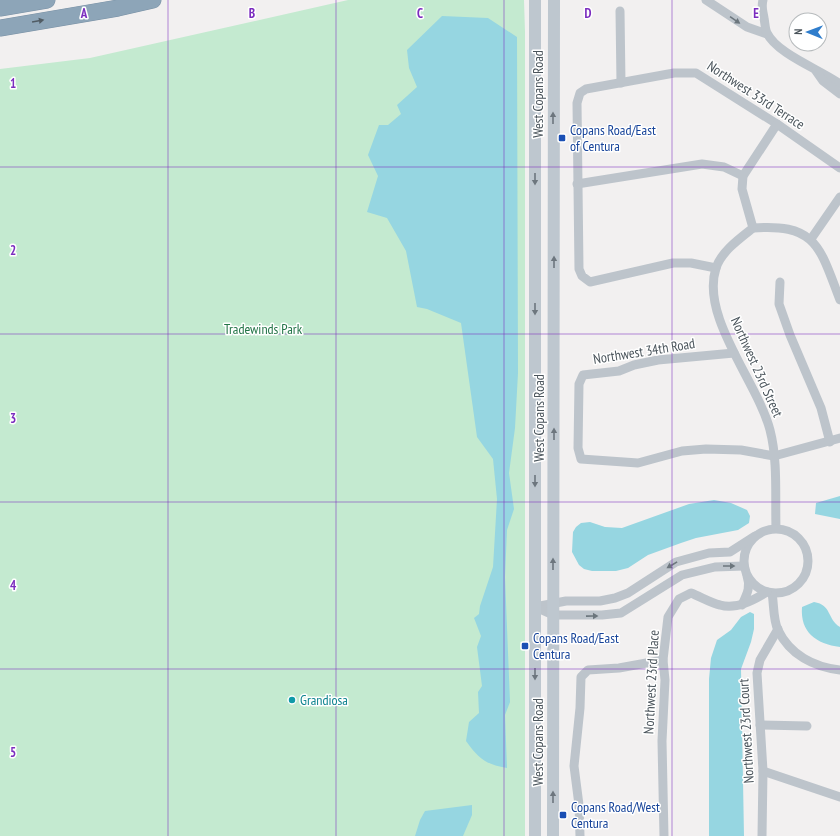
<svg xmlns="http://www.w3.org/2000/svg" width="840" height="836" font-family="'PT Sans Narrow',sans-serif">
<rect width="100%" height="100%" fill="#f2f0f0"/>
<polygon fill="#c4ead0" points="348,0 524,0 525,32 525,836 0,836 0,69 90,58"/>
<g fill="#96d6e1">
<path d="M442,16L488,18L517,37L518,373L515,428L509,473L514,509L507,530L505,577L510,702L505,715L507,768C485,764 479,759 466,741L469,722L479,713L478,692L482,686L477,647L481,636L474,618L479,614L480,606L493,567L497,499L493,459L477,437L461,323L427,309L417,307L406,251L387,218L367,212L378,176L368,155L379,125H388L401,114L397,105L417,87L409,68L407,50Z"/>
<polygon points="840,496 840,519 815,514 816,503"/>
<polygon points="714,500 731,503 747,510 750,516 749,523 738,530 696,538 681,543 648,555 628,568 616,571 592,571 584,569 579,565 572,552 573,532 576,527 581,523 590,522 605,527 622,528 689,504"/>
<path d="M814,602C832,605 827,619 840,627V647C816,644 800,632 802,607Z"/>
<polygon points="750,612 754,614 754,629 751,642 741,669 744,836 709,836 709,679 711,658 717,640 731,630 741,617"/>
<polygon points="472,805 472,815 463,836 415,836 420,820 425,811"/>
</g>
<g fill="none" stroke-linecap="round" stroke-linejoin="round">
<defs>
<g id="motorway">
<polyline points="0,8 47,0"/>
<polyline points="0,28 118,8 153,0"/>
</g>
</defs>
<use href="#motorway" stroke="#7990a4" stroke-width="17"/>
<g stroke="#bdc4cb" stroke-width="9">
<polyline points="706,0 747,27 767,34"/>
<path d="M763,0C761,7 763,11 764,18C765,23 765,29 767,33C777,54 821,70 840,84"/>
<polyline points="620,11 621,83"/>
<polyline points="816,71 823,81 840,94"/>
<polyline points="577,184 702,164 724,167 743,176"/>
<path d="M753,228C817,223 820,248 840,300"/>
<polyline points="811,239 840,197"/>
<polyline points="716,268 691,263 673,263 590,282 582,276 579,269 577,103 580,93 586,89 674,73 696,73 777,124 840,168"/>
<polyline points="780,282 779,304 790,335 821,408 830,442"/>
<polyline points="734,353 658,360 634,365 619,371 583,375 579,384 578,448 581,459 638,463 682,451 706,449 741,450 774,456 840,438"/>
<path d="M776,528C775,496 778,461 770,430C758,383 700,317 716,268C721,252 739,239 753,228L742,189L743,176L777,124"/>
<circle cx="776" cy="561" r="32"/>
<path d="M772,593C774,604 773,620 778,630C790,655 814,667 840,670"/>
<path d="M742,605C747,594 751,587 747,576"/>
<polyline points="535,607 566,601 600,601 615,598 628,593 676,562 709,553 730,552 755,536"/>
<polyline points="535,607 553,615 602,615 621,613 682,575 715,567 744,566"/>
<polyline points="760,725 807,726"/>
<polyline points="763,771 840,797"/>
<polyline points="580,836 579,805 574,766 580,708 581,677 588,670 619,668 663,660"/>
<path d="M664,836L662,741L665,680L663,660L668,617L679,599L691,593C701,597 711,603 720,605C736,610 754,600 767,592"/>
<polyline points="762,836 763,771 757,673 760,660 778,629"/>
</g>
<g stroke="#bec7cf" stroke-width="12">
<polyline points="535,0 535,836"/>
<polyline points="553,836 554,0"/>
</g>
<use href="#motorway" stroke="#8da5b8" stroke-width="16"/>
</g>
<defs><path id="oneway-solid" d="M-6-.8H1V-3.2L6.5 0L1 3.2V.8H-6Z"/></defs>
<g fill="#6c767d">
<use href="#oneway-solid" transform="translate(735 20) rotate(34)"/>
<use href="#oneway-solid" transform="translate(672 565) rotate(149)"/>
<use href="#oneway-solid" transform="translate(729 566)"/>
<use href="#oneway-solid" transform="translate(592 616) rotate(-1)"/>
</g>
<use fill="#515c64" href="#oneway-solid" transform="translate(38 21) rotate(-10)"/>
<g fill="#6d767e">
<use href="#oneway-solid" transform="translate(553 118) rotate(-90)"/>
<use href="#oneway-solid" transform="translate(535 179) rotate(90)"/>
<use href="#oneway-solid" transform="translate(554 262) rotate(-90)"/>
<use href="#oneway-solid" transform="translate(535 309) rotate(90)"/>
<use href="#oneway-solid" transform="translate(554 434) rotate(-90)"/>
<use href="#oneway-solid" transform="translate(535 481) rotate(90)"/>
<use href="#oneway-solid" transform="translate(553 564) rotate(-90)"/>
<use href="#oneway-solid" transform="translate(535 674) rotate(90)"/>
<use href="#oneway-solid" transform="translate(553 797) rotate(-90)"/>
</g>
<path fill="none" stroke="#7b2cbf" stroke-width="1" stroke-opacity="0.55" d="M168,0V836M336,0V836M504,0V836M672,0V836M0,167H840M0,334H840M0,502H840M0,669H840"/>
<g fill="#1a4fb4" stroke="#fff" stroke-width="1.5">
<rect x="558" y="134" width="8" height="8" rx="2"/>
<rect x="521" y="642" width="8" height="8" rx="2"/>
<rect x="559" y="811" width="8" height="8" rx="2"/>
</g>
<circle fill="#0f9aa8" stroke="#fff" stroke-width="1.5" cx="292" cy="700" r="4"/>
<g text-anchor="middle" stroke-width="3" stroke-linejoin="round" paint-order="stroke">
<g font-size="14" fill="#4a545b" stroke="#fff">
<text transform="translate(538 94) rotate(-90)" y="5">West Copans Road</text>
<text transform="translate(756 95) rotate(33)" y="5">Northwest 33rd Terrace</text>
<text transform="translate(644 351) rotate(-9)" y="5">Northwest 34th Road</text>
<text transform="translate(757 367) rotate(66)" y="5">Northwest 23rd Street</text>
<text transform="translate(539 418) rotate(-90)" y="5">West Copans Road</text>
<text transform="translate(651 682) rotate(-87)" y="5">Northwest 23rd Place</text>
<text transform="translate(746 731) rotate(-93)" y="5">Northwest 23rd Court</text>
<text transform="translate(538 742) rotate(-90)" y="5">West Copans Road</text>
</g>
<g font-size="14" fill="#164399" stroke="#fff" text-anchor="start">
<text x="570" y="135">Copans Road/East<tspan x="570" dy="16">of Centura</tspan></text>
<text x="533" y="643">Copans Road/East<tspan x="533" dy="16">Centura</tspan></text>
<text x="571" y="812">Copans Road/West<tspan x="571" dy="16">Centura</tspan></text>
</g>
<g font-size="14" fill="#237447" stroke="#fff">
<text x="263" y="334">Tradewinds Park</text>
</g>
<g font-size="14" fill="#0d838f" stroke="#fff" text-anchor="start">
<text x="300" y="705">Grandiosa</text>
</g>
</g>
<g font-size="13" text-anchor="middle" font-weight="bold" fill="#7b2cbf" stroke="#fff" stroke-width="3" stroke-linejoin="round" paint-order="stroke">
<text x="84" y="18">A</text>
<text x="252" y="18">B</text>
<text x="420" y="18">C</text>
<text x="588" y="18">D</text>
<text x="756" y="18">E</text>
<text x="13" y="88">1</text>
<text x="13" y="255">2</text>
<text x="13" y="423">3</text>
<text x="13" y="590">4</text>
<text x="13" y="757">5</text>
</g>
<g transform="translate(808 32) rotate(271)"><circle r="19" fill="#ffffff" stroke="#b7bbbd"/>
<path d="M0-3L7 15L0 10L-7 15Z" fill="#2f7dcc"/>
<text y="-6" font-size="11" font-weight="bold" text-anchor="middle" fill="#4a545b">N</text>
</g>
</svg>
